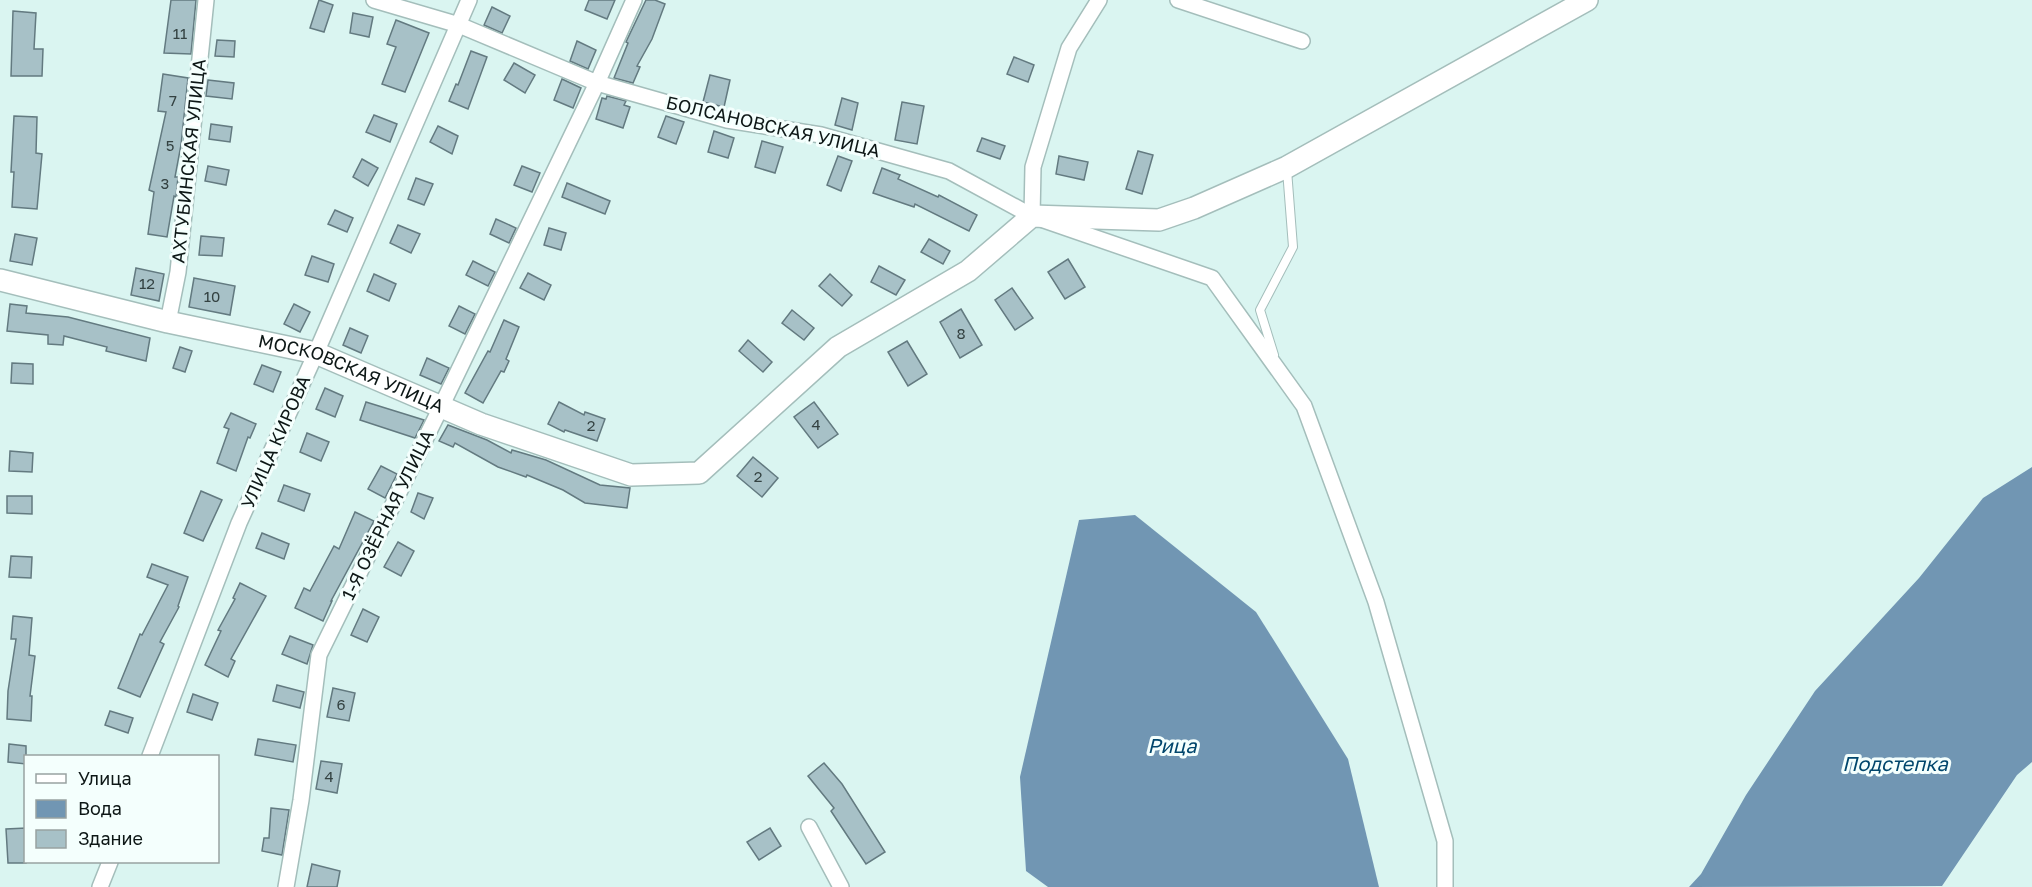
<svg xmlns="http://www.w3.org/2000/svg" width="2032" height="887" font-family="'Golos Text',sans-serif">
<rect width="100%" height="100%" fill="#daf5f1"/>
<g fill="#7196b3">
<polygon points="2032,467 2032,762 2017,775 1942,886 1689,887 1701,874 1746,795 1815,691 1919,578 1983,498"/>
<polygon points="1135,515 1256,612 1348,759 1379,887 1048,887 1026,871 1020,777 1079,520"/>
</g>
<g fill="#a7c1c7" stroke="#637a80" stroke-width="1.5">
<polygon points="171,0 196,0 191,54 164,53"/>
<polygon points="319,0 333,5 324,32 310,28"/>
<polygon points="589,0 615,0 607,19 585,10"/>
<polygon points="646,0 655,0 665,4 652,39 637,66 640,67 633,83 614,78 628,43 626,42"/>
<polygon points="492,7 510,16 502,33 484,25"/>
<polygon points="13,11 36,13 34,49 43,49 42,76 11,76"/>
<polygon points="353,13 373,17 369,37 350,33"/>
<polygon points="396,20 429,33 405,92 382,84 396,47 387,44"/>
<polygon points="217,40 235,41 234,57 215,56"/>
<polygon points="577,41 596,50 588,69 570,61"/>
<polygon points="471,51 487,57 468,109 449,101 456,84 458,85"/>
<polygon points="1014,57 1034,65 1028,82 1007,74"/>
<polygon points="514,63 535,75 525,93 504,80"/>
<polygon points="163,74 188,78 181,145 175,177 178,177 176,197 174,196 167,237 148,234 154,192 149,190 166,112 158,111"/>
<polygon points="710,75 730,80 724,107 703,102"/>
<polygon points="562,79 581,88 573,108 554,100"/>
<polygon points="208,80 234,83 232,99 206,96"/>
<polygon points="607,96 626,101 624,105 630,107 623,128 596,119 602,98 606,99"/>
<polygon points="842,98 858,103 852,130 835,125"/>
<polygon points="902,102 924,106 917,144 895,140"/>
<polygon points="374,115 397,124 390,142 366,132"/>
<polygon points="14,116 37,117 36,153 42,154 37,209 12,207 14,172 11,172"/>
<polygon points="666,116 684,122 676,144 658,137"/>
<polygon points="211,124 232,127 230,142 209,139"/>
<polygon points="438,126 458,136 452,154 430,142"/>
<polygon points="714,131 734,138 728,158 708,152"/>
<polygon points="982,138 1005,146 1000,159 977,151"/>
<polygon points="762,141 783,147 775,173 755,167"/>
<polygon points="1138,151 1153,155 1142,194 1126,189"/>
<polygon points="838,156 852,161 841,191 827,185"/>
<polygon points="1059,156 1088,162 1084,180 1056,174"/>
<polygon points="362,159 378,168 368,186 353,177"/>
<polygon points="208,166 229,170 226,185 205,181"/>
<polygon points="522,166 540,173 532,192 514,185"/>
<polygon points="882,168 900,175 898,179 938,197 939,195 977,215 969,231 915,204 914,207 873,193"/>
<polygon points="416,178 433,184 424,205 408,199"/>
<polygon points="567,183 610,201 605,214 562,197"/>
<polygon points="335,210 353,218 347,232 328,224"/>
<polygon points="496,219 516,228 509,243 490,234"/>
<polygon points="398,225 420,234 411,253 390,243"/>
<polygon points="549,228 566,233 561,250 544,245"/>
<polygon points="15,234 37,238 32,265 10,261"/>
<polygon points="201,236 224,238 222,256 199,255"/>
<polygon points="929,239 950,251 943,264 921,252"/>
<polygon points="312,256 334,264 328,282 305,275"/>
<polygon points="1068,259 1085,287 1065,299 1048,272"/>
<polygon points="473,261 495,272 488,286 466,275"/>
<polygon points="879,266 905,280 896,295 871,282"/>
<polygon points="136,268 164,274 159,301 131,295"/>
<polygon points="528,273 551,285 544,300 520,288"/>
<polygon points="374,274 396,284 389,301 367,291"/>
<polygon points="830,274 852,295 842,306 819,286"/>
<polygon points="194,278 235,286 230,315 189,307"/>
<polygon points="1012,288 1033,318 1015,330 995,300"/>
<polygon points="10,304 27,306 26,313 68,317 150,338 146,361 106,351 107,347 64,336 63,345 48,344 48,335 7,331"/>
<polygon points="294,304 310,312 300,332 284,324"/>
<polygon points="459,306 475,314 465,334 449,326"/>
<polygon points="961,309 982,345 960,358 940,322"/>
<polygon points="792,310 814,328 804,340 782,323"/>
<polygon points="504,320 519,327 506,359 509,361 504,372 501,371 483,403 465,393 488,351 490,352"/>
<polygon points="350,328 368,336 361,353 343,345"/>
<polygon points="748,340 772,362 763,372 739,351"/>
<polygon points="907,341 927,374 908,386 888,352"/>
<polygon points="180,347 192,351 185,372 173,368"/>
<polygon points="427,358 449,368 441,384 420,375"/>
<polygon points="12,363 33,364 33,384 11,383"/>
<polygon points="262,365 281,372 273,392 254,384"/>
<polygon points="325,388 343,396 335,417 316,409"/>
<polygon points="366,402 424,420 415,438 360,420"/>
<polygon points="559,402 584,415 585,412 605,419 597,441 565,430 564,432 548,424"/>
<polygon points="814,402 838,434 818,448 794,417"/>
<polygon points="231,413 256,424 250,438 248,437 236,471 217,463 229,429 224,427"/>
<polygon points="448,425 487,440 511,453 512,450 546,460 600,485 630,488 627,508 585,503 563,490 527,475 526,477 498,467 455,443 453,447 439,441"/>
<polygon points="307,433 329,442 321,461 300,452"/>
<polygon points="10,451 33,453 32,472 9,471"/>
<polygon points="753,457 778,478 762,497 737,476"/>
<polygon points="381,466 397,474 385,498 368,489"/>
<polygon points="284,485 310,494 304,511 278,501"/>
<polygon points="201,491 222,500 203,541 184,533"/>
<polygon points="418,493 433,498 424,519 411,512"/>
<polygon points="7,496 32,496 32,514 7,513"/>
<polygon points="355,512 374,521 331,601 332,601 323,621 295,608 304,588 310,591 334,546 339,549"/>
<polygon points="262,533 289,544 284,559 256,548"/>
<polygon points="398,542 414,551 401,576 384,567"/>
<polygon points="11,556 32,557 31,578 9,577"/>
<polygon points="152,564 188,577 178,606 179,607 160,642 164,644 140,697 118,688 140,634 142,635 168,585 147,577"/>
<polygon points="240,583 266,596 231,659 235,661 228,677 205,665 221,631 218,630 235,599 233,598"/>
<polygon points="363,609 379,617 367,642 351,635"/>
<polygon points="13,616 32,618 29,655 35,656 30,696 32,696 31,721 7,719 8,691 16,639 11,639"/>
<polygon points="290,636 313,645 307,664 282,654"/>
<polygon points="277,685 304,692 300,708 273,701"/>
<polygon points="333,688 355,693 349,721 327,717"/>
<polygon points="193,694 218,703 212,720 187,712"/>
<polygon points="110,711 133,718 128,733 105,725"/>
<polygon points="258,739 296,745 293,762 255,755"/>
<polygon points="9,744 26,746 26,764 8,762"/>
<polygon points="321,761 342,764 337,793 316,789"/>
<polygon points="824,763 842,784 885,852 866,864 831,811 834,808 808,776"/>
<polygon points="271,808 289,810 282,855 262,851 264,838 269,838"/>
<polygon points="26,828 26,863 8,863 6,829"/>
<polygon points="770,828 781,846 759,860 747,842"/>
<polygon points="312,864 340,871 337,887 307,887"/>
</g>
<g fill="none" stroke-linecap="round" stroke-linejoin="round">
<defs>
<polyline id="lane" points="1274,355 1260,310 1293,247 1287,170"/>
<g id="street">
<polyline points="374,0 459,25 597,83 727,120 821,135 949,171 1032,216 1212,278 1304,406 1376,602 1445,841 1445,887"/>
<polyline points="1178,0 1302,41"/>
<polyline points="1032,216 1033,167 1069,48 1099,0"/>
<polyline points="168,322 178,272 206,0"/>
<polyline points="150,756 239,523 316,353 469,0"/>
<polyline points="809,827 841,887"/>
<polyline points="100,887 110,862"/>
<polyline points="286,887 301,800 319,655 441,407 597,83 634,0"/>
</g>
<g id="secondary">
<path id="s1" d="M0,280L168,322L316,353L481,424L631,475L699,473L838,347L968,271L1032,216L1159,220L1194,208L1287,167L1587,0"/>
</g>
</defs>
<use href="#lane" stroke="#a4bebb" stroke-width="10"/>
<use href="#street" stroke="#a4bebb" stroke-width="18"/>
<use href="#secondary" stroke="#a4bebb" stroke-width="24"/>
<use href="#lane" stroke="#fff" stroke-width="8"/>
<use href="#street" stroke="#fff" stroke-width="15"/>
<use href="#secondary" stroke="#fff" stroke-width="21"/>
</g>
<g text-anchor="middle" stroke-width="6" stroke-linejoin="round" paint-order="stroke">
<g font-size="15" fill="#344242">
<text x="180" y="39">11</text>
<text x="173" y="106">7</text>
<text x="170" y="151">5</text>
<text x="165" y="189">3</text>
<text x="147" y="289">12</text>
<text x="212" y="302">10</text>
<text x="961" y="339">8</text>
<text x="816" y="430">4</text>
<text x="591" y="431">2</text>
<text x="758" y="482">2</text>
<text x="341" y="710">6</text>
<text x="329" y="782">4</text>
</g>
<g font-size="18" fill="#0d1716" stroke="#f4fffd">
<text transform="translate(773 127) rotate(13)" y="6">БОЛСАНОВСКАЯ УЛИЦА</text>
<text transform="translate(189 161) rotate(-84)" y="6">АХТУБИНСКАЯ УЛИЦА</text>
<text dy="6" stroke="none"><textPath href="#s1" startOffset="364">МОСКОВСКАЯ УЛИЦА</textPath></text>
<text transform="translate(276 442) rotate(-66)" y="6">УЛИЦА КИРОВА</text>
<text transform="translate(388 515) rotate(-64)" y="6">1-Я ОЗЁРНАЯ УЛИЦА</text>
</g>
<g font-size="20" font-style="italic" fill="#00466c" stroke="#f4fffd">
<text x="1172" y="753">Рица</text>
<text x="1895" y="771">Подстепка</text>
</g>
</g>
<rect x="24" y="755" width="195" height="108" fill="#f4fffd" stroke="#98a2a1" stroke-width="1.5"/>
<rect x="36" y="774" width="30" height="9" fill="#ffffff" stroke="#98a2a1" stroke-width="1.5"/>
<text x="78" y="785" font-size="18" fill="#0d1716">Улица</text>
<rect x="36" y="800" width="30" height="18" fill="#7196b3" stroke="#98a2a1" stroke-width="1.5"/>
<text x="78" y="815" font-size="18" fill="#0d1716">Вода</text>
<rect x="36" y="830" width="30" height="18" fill="#a7c1c7" stroke="#98a2a1" stroke-width="1.5"/>
<text x="78" y="845" font-size="18" fill="#0d1716">Здание</text>
</svg>
